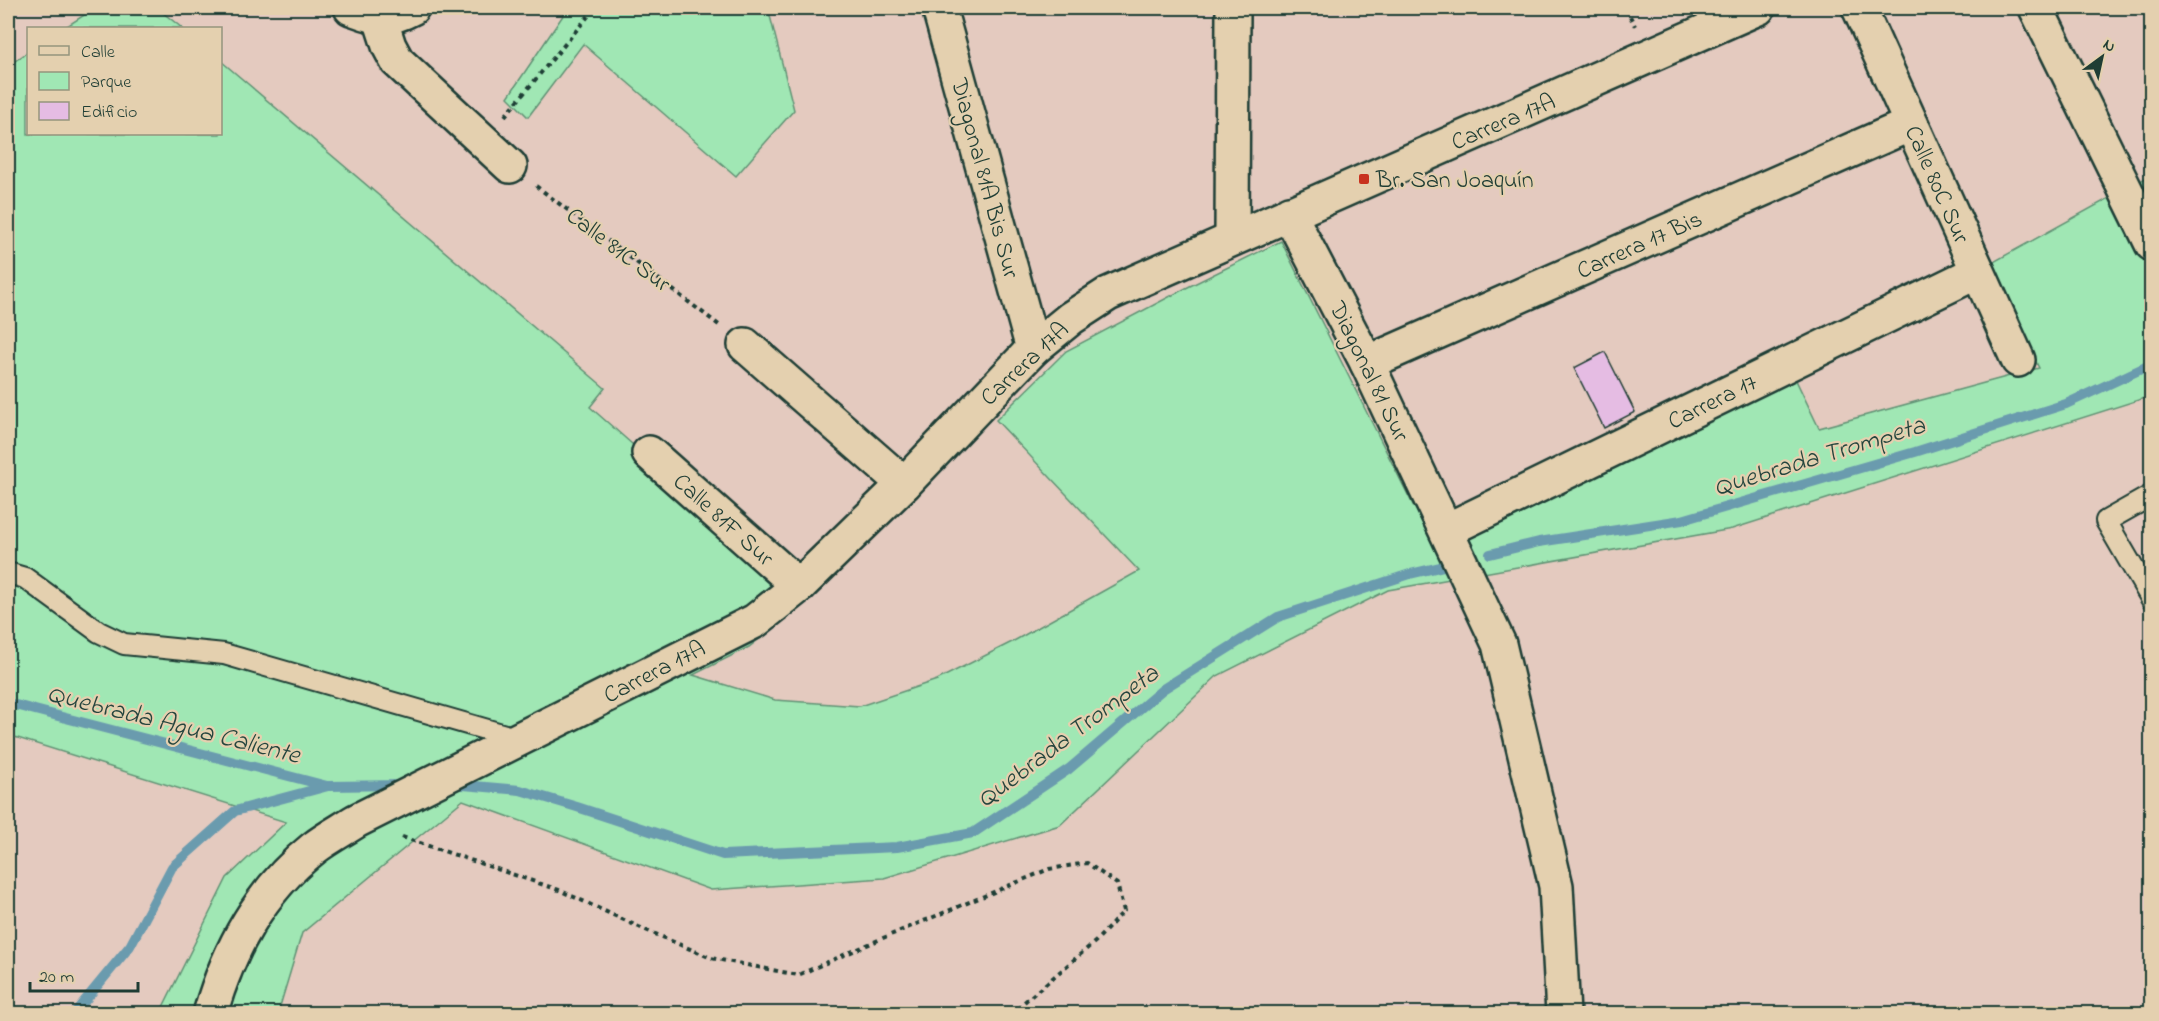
<svg xmlns="http://www.w3.org/2000/svg" width="2159" height="1021" font-family="'Indie Flower',sans-serif">
<rect width="100%" height="100%" fill="#e4cabf"/>
<filter id="ink" filterUnits="userSpaceOnUse"><feTurbulence type="fractalNoise" baseFrequency=".0167" numOctaves="2"/><feDisplacementMap in="SourceGraphic" scale="12" xChannelSelector="R" yChannelSelector="G"/><feConvolveMatrix kernelMatrix="1 2 1 2 8 2 1 2 1" color-interpolation-filters="sRGB"/></filter>
<g filter="url(#ink)">
<g fill="#a0e7b4" stroke="#609274" stroke-width="1.5">
<polygon points="95,8 157,8 182,28 64,28"/>
<polygon points="568,8 768,8 794,110 736,176 583,44 528,117 508,97"/>
<polygon points="28,52 28,134 220,134 221,61 605,388 590,407 809,600 749,647 693,675 775,700 860,706 937,680 1012,642 1139,571 996,420 1066,351 1188,287 1281,241 1414,507 1424,523 1793,374 1819,428 2039,368 1988,265 2151,175 2151,396 1732,529 1388,590 1217,676 1060,825 884,878 711,890 463,800 302,933 278,1013 160,1013 227,878 286,822 8,735 8,66"/>
</g>
<g fill="none" stroke-linecap="round" stroke-linejoin="round">
<g stroke="#6b9bae" stroke-width="10">
<polyline points="1490,554 1539,542 1682,520 1915,452 2066,404 2152,364"/>
<polyline points="8,703 327,786"/>
<polyline points="452,784 520,790 577,807 723,855 897,847 973,833 1069,769 1163,689 1278,617 1410,574 1444,566"/>
<polyline points="74,1014 130,946 172,867 235,811 328,786 404,785"/>
</g>
</g>
<polygon fill="#e5bce3" stroke="#1f3d34" stroke-width="1.5" points="1605,352 1635,412 1604,428 1574,368"/>
<g fill="none" stroke-linecap="round" stroke-linejoin="round">
<defs>
<g id="service">
<polyline points="2152,495 2106,521 2152,600"/>
<polyline points="8,573 25,578 99,632 124,644 224,654 519,739"/>
</g>
<g id="minor">
<path d="M351,8C377,17 386,22 412,8"/>
<polyline points="939,8 1033,349"/>
<polyline points="1859,8 2018,360"/>
<polyline points="2036,8 2152,244"/>
<polyline points="380,18 389,46 397,61 510,166"/>
<polyline points="1289,213 1367,363 1499,644 1556,886 1563,1014"/>
<polyline points="745,345 904,484"/>
<polyline points="1367,363 1911,124"/>
<polyline points="649,453 799,586"/>
<polyline points="1447,530 1977,272"/>
</g>
<g id="tertiary">
<polyline points="1232,238 1233,8"/>
<path d="M210,1014C229,948 260,891 314,848C327,838 342,830 356,821L755,621L799,586L904,484L1033,349L1071,318L1108,294L1758,8"/>
</g>
</defs>
<use href="#service" stroke="#1f3d34" stroke-width="24"/>
<use href="#minor" stroke="#1f3d34" stroke-width="38"/>
<use href="#tertiary" stroke="#1f3d34" stroke-width="38"/>
<g stroke="#1f3d34" stroke-width="4" stroke-dasharray="4.5 4.5" stroke-linecap="butt">
<polyline points="1626,8 1635,26"/>
<polyline points="505,116 595,8"/>
<polyline points="536,186 719,325"/>
<polyline points="402,837 559,890 639,927 711,958 798,975 883,938 1049,869 1087,863 1117,884 1124,911 1096,941 1022,1004 1015,1014"/>
</g>
<use href="#service" stroke="#e4d0af" stroke-width="20"/>
<use href="#minor" stroke="#e4d0af" stroke-width="33"/>
<use href="#tertiary" stroke="#e4d0af" stroke-width="33"/>
</g>
</g>
<rect fill="#c8321e" stroke="#e4d0af" stroke-width="2" x="1358" y="173" width="12" height="12" rx="3"/>
<g text-anchor="middle" stroke-width="4.5" stroke-linejoin="round" paint-order="stroke">
<g font-size="24" fill="#1f3d34" stroke="#e4d0af">
<text transform="translate(1503 121) rotate(-23)" y="8">Carrera 17A</text>
<text transform="translate(986 178) rotate(75)" y="8">Diagonal 81A Bis Sur</text>
<text transform="translate(1938 184) rotate(66)" y="8">Calle 80C Sur</text>
<text transform="translate(1639 244) rotate(-24)" y="8">Carrera 17 Bis</text>
<text transform="translate(619 249) rotate(37)" y="8">Calle 81C Sur</text>
<text transform="translate(1024 363) rotate(-43)" y="8">Carrera 17A</text>
<text transform="translate(1370 371) rotate(64)" y="8">Diagonal 81 Sur</text>
<text transform="translate(1712 401) rotate(-26)" y="8">Carrera 17</text>
<text transform="translate(724 519) rotate(42)" y="8">Calle 81F Sur</text>
<text transform="translate(654 671) rotate(-27)" y="8">Carrera 17A</text>
</g>
<g font-size="24" fill="#1f3d34" stroke="#e4d0af" text-anchor="start">
<text x="1376" y="187">Br. San Joaquín</text>
</g>
<g font-size="26" font-style="italic" fill="#25453e" stroke="#e4d0af">
<text transform="translate(1819 455) rotate(-17)" y="9">Quebrada Trompeta</text>
<text transform="translate(174 723) rotate(14)" y="9">Quebrada Agua Caliente</text>
<text transform="translate(1067 735) rotate(-37)" y="9">Quebrada Trompeta</text>
</g>
</g>
<rect width="2159" height="1021" fill="none" stroke="#e4d0af" stroke-width="30"/>
<rect x="15" y="15" width="2129" height="991" fill="none" stroke="#1f3d34" stroke-width="2" filter="url(#ink)"/>
<rect x="27" y="27" width="195" height="108" fill="#e4d0af" stroke="#95957e" stroke-width="1.5"/>
<rect x="39" y="46" width="30" height="9" fill="#e4d0af" stroke="#95957e" stroke-width="1.5"/>
<text x="81" y="57" font-size="18" fill="#1f3d34">Calle</text>
<rect x="39" y="72" width="30" height="18" fill="#a0e7b4" stroke="#95957e" stroke-width="1.5"/>
<text x="81" y="87" font-size="18" fill="#1f3d34">Parque</text>
<rect x="39" y="102" width="30" height="18" fill="#e5bce3" stroke="#95957e" stroke-width="1.5"/>
<text x="81" y="117" font-size="18" fill="#1f3d34">Edificio</text>
<g transform="translate(2102 57) rotate(33)" stroke="#e4d0af" stroke-width="4.5" paint-order="stroke">
<path d="M0-4.5L10 22L0 15L-10 22Z" fill="#1f3d34"/>
<text y="-9" font-size="16" font-weight="bold" text-anchor="middle" fill="#1f3d34">N</text>
</g>
<path d="M30 982v9h108v-9" fill="none" stroke="#1f3d34" stroke-width="3"/>
<text x="39" y="982" font-size="18" fill="#1f3d34" stroke="#e4d0af" stroke-width="4.5" paint-order="stroke">20 m</text>
</svg>
